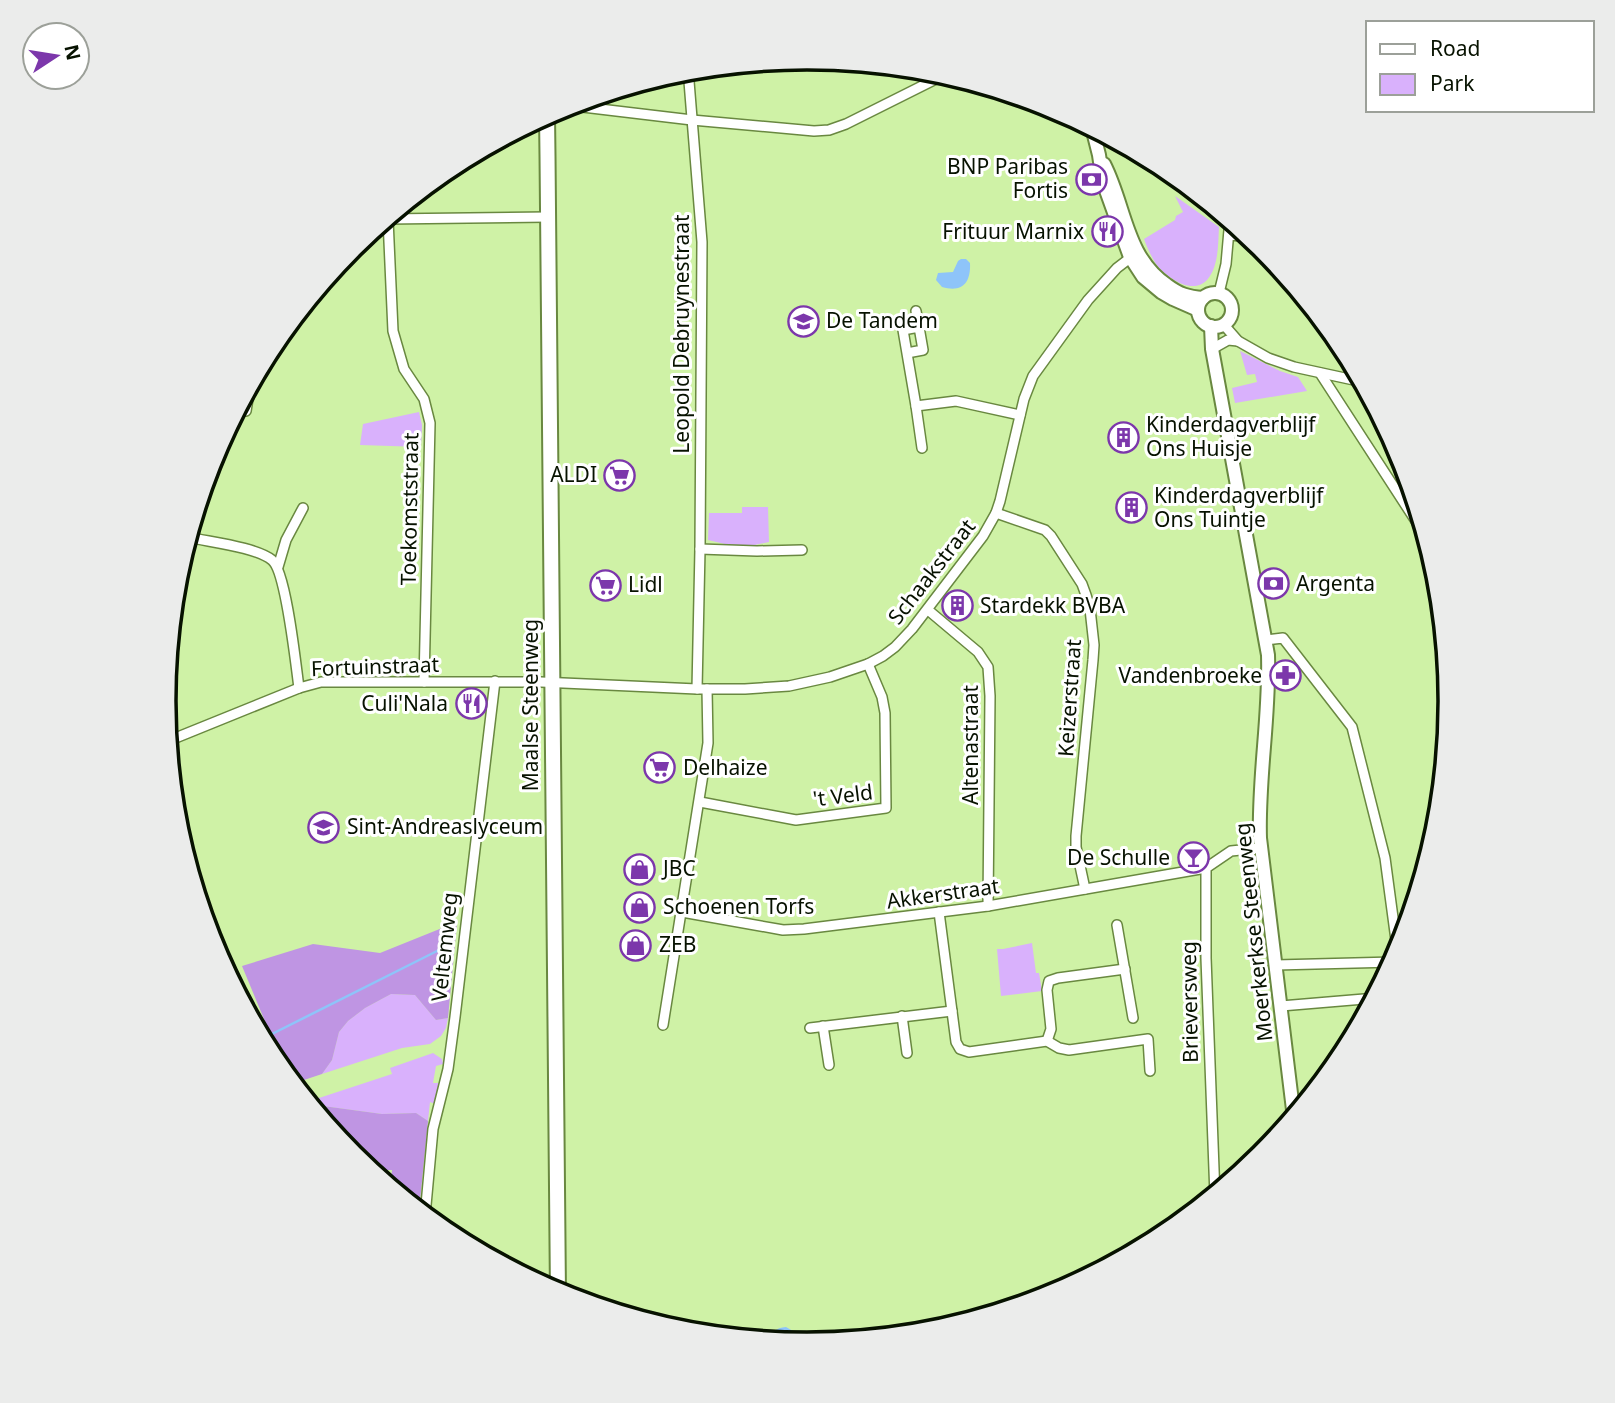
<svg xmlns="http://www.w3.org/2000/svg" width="1615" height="1403" font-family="'Noto Sans',sans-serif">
<rect width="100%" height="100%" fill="#cff2a6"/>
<g fill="#d9b1fc">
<path d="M1175,196L1219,227C1218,244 1219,266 1207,280C1192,296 1166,277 1156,264C1151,256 1147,247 1144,239L1175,220L1176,216L1183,212Z"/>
<polygon points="1240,351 1280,371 1298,377 1307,391 1235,403 1232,388 1257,382 1255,374 1247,375"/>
<polygon points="419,412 422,425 421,447 360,445 363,424"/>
<polygon points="742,507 768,507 769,542 750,546 729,545 708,540 709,513 742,513"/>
<polygon points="198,901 246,1010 213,947"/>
<polygon points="1032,943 1036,973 1039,973 1042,991 1001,996 997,949 1003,949"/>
<polygon points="391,994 415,995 436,1020 448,1018 446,1028 441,1036 430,1044 402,1048 322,1074 332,1060 339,1032 348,1021 365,1008"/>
<polygon points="433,1053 442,1059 443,1064 436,1066 433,1083 439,1083 441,1086 435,1104 430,1102 428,1121 416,1113 382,1114 323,1106 316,1099 392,1074 390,1068"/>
</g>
<g fill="#bf95e3">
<polygon points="457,922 448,1018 436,1020 415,995 391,994 365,1008 348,1021 339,1032 332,1060 322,1074 298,1082 294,1071 284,1074 272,1059 260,1036 269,1031 242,966 313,944 380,953"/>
<polygon points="316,1099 323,1106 382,1114 416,1113 428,1121 419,1211 390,1187 392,1170 369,1171 352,1156 307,1102"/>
</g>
<g fill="#8ec4f9">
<path d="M961,259H966L970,263C971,283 962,293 942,287L936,280L938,273L953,272L958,261Z"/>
<path d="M786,1327L798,1334L801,1340L817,1342L818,1344L807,1345L768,1341C771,1332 776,1328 786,1327Z"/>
</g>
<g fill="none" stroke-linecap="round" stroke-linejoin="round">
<polyline stroke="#8ec4f9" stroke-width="2.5" points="262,1039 445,947"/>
<defs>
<g id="street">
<polyline points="688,69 702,242 700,549 697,689"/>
<polyline points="566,105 692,120 814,131 829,130 846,124 946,74"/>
<polyline points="386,219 548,217"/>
<polyline points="388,219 393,331 404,369 424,399 430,423 424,682"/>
<polyline points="1229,235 1252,237"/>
<polyline points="1219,293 1226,264 1230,219"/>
<polyline points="916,311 919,327"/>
<polyline points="1224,325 1238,341 1268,358 1294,367 1363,382"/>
<polyline points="1212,349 1228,340 1238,341"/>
<polyline points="907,353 923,350 919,327 903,330 916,406 956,401 1020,415"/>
<polyline points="1320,373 1427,538"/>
<polyline points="916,406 922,448"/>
<polyline points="237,409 246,411 250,386"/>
<polyline points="996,513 1045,530 1051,536 1082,584 1086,595 1090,609 1094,645 1093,660 1076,836 1076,847 1085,889"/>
<path d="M188,537C209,542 256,547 272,560C286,571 296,666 299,688"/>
<polyline points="700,549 757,551 802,550"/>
<polyline points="278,567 286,540 303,508"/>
<polyline points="928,610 978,652 988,667 990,696 988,906"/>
<polyline points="1266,640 1283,638 1352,727 1385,858 1398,955"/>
<polyline points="168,741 299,688 321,682 541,682 697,689 745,689 789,686 830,677 868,664 883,656 895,647 912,629 983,536 996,513 1000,501 1024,399 1033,376 1088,300 1117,268 1134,255"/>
<polyline points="700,802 796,820 886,808 885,713 882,697 868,664"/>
<polyline points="682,912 783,930 804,929 988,906 1206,868"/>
<polyline points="939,912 956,1042 960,1049 969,1052 1047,1041 1059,1048 1069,1050 1148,1039 1150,1071"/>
<polyline points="1117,925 1133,1018"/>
<polyline points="1276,965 1394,962"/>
<polyline points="1281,1006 1376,998"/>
<polyline points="902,1016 907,1053"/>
<polyline points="663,1025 708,743 707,689"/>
<polyline points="823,1026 829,1065"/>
<polyline points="810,1028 952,1011"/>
<polyline points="1047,1041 1051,1029 1047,990 1049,981 1058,978 1125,969"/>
<polyline points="1215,1196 1206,958 1206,868 1231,851 1260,848"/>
<polyline points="425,1216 433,1129 448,1069 455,1017 495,681"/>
</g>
<g id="secondary">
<polyline points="1092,127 1099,155 1103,182 1130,257 1143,277 1161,292 1173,299 1198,310"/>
<path d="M1104,164C1126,207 1125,256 1167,285C1179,294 1188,297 1203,298"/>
<circle cx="1215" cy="310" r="17"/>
<path d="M1211,326L1212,349L1268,655C1270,716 1258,777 1260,838L1294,1118"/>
</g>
<path id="primary" d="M547,115C552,508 554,901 558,1295"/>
</defs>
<use href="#street" stroke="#698840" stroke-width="12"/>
<use href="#secondary" stroke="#698840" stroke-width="16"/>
<use href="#primary" stroke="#698840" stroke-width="18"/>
<use href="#street" stroke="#fff" stroke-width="9"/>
<use href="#secondary" stroke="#fff" stroke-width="12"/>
<use href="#primary" stroke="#fff" stroke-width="14"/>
</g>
<defs>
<symbol id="bank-ring" viewBox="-11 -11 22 22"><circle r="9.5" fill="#fff" stroke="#7c37ab" stroke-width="1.5"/><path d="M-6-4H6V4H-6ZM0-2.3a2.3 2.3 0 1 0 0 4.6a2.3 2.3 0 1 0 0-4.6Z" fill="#7c37ab"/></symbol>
<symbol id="restaurant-ring" viewBox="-11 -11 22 22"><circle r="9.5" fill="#fff" stroke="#7c37ab" stroke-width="1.5"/><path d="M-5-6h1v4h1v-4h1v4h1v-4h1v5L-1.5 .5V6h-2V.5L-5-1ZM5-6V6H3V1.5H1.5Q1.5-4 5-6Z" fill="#7c37ab"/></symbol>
<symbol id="school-ring" viewBox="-11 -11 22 22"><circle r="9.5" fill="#fff" stroke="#7c37ab" stroke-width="1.5"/><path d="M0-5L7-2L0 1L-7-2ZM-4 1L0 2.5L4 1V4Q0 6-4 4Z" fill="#7c37ab"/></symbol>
<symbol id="building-ring" viewBox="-11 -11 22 22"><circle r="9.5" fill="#fff" stroke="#7c37ab" stroke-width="1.5"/><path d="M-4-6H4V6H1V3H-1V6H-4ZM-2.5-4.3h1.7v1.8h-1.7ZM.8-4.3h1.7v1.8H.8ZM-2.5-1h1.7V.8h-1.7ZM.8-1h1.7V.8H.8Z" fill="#7c37ab"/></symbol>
<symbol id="supermarket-ring" viewBox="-11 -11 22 22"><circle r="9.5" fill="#fff" stroke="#7c37ab" stroke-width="1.5"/><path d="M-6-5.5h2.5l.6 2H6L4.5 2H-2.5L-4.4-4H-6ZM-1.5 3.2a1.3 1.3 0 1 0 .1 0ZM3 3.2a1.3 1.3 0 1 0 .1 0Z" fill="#7c37ab"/></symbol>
<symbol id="pharmacy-ring" viewBox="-11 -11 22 22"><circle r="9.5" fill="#fff" stroke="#7c37ab" stroke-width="1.5"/><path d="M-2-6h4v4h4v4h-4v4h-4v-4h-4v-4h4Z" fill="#7c37ab"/></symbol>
<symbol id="bar-ring" viewBox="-11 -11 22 22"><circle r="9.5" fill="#fff" stroke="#7c37ab" stroke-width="1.5"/><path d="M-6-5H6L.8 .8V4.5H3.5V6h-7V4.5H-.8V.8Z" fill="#7c37ab"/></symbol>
<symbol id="shop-ring" viewBox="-11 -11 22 22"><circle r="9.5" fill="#fff" stroke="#7c37ab" stroke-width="1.5"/><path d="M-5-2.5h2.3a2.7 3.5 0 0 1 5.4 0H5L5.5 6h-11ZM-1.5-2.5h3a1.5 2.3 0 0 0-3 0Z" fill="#7c37ab"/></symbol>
</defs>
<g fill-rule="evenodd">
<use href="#bank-ring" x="1074" y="162" width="35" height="35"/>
<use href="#restaurant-ring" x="1090" y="214" width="35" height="35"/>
<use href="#school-ring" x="786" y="304" width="35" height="35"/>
<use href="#building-ring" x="1106" y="420" width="35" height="35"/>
<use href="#supermarket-ring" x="602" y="458" width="35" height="35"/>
<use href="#building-ring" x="1114" y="490" width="35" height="35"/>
<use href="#bank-ring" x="1256" y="566" width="35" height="35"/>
<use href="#supermarket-ring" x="588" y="568" width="35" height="35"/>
<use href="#building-ring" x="940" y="588" width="35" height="35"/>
<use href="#pharmacy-ring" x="1268" y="658" width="35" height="35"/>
<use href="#restaurant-ring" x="454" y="686" width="35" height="35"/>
<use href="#supermarket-ring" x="642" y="750" width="35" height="35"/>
<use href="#school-ring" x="306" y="810" width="35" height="35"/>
<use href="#bar-ring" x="1176" y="840" width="35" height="35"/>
<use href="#shop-ring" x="622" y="852" width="35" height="35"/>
<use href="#shop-ring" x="622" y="890" width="35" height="35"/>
<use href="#shop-ring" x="618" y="928" width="35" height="35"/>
</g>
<g text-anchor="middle" stroke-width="6" stroke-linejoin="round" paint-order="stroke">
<g font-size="21" fill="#071200" stroke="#fff" text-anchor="start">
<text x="1068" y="174" text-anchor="end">BNP Paribas<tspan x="1068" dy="24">Fortis</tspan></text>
<text x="1084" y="239" text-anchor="end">Frituur Marnix</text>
<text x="826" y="328">De Tandem</text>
<text x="1146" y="432">Kinderdagverblijf<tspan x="1146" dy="24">Ons Huisje</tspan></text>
<text x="597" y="482" text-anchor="end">ALDI</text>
<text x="1154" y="503">Kinderdagverblijf<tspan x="1154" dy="24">Ons Tuintje</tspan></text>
<text x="1296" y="591">Argenta</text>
<text x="628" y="592">Lidl</text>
<text x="980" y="613">Stardekk BVBA</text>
<text x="1262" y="683" text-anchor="end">Vandenbroeke</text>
<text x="448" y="711" text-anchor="end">Culi'Nala</text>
<text x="683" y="775">Delhaize</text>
<text x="347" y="834">Sint-Andreaslyceum</text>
<text x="1170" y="865" text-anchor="end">De Schulle</text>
<text x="663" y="876">JBC</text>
<text x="663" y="914">Schoenen Torfs</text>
<text x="659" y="952">ZEB</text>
</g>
<g font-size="21" fill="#071200" stroke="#fff">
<text transform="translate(682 334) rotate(-90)" y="7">Leopold Debruynestraat</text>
<text transform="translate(410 509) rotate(-89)" y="7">Toekomststraat</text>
<text transform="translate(932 572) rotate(-52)" y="7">Schaakstraat</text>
<text transform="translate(375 667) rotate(-2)" y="7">Fortuinstraat</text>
<text transform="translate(1070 698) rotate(-86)" y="7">Keizerstraat</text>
<text transform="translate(531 705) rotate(-90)" y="7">Maalse Steenweg</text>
<text transform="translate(971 745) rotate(-90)" y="7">Altenastraat</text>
<text transform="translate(843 796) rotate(-7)" y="7">'t Veld</text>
<text transform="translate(943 894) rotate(-8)" y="7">Akkerstraat</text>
<text transform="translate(1254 932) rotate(-96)" y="7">Moerkerkse Steenweg</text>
<text transform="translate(445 947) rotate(-84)" y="7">Veltemweg</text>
<text transform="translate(1190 1002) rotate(-91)" y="7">Brieversweg</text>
</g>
</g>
<path d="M0 0H1615V1403H0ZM176 701a631 631 0 1 1 1262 0a631 631 0 1 1-1262 0Z" fill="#ebeceb" fill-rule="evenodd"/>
<path fill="none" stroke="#071200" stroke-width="3.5" d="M176 701a631 631 0 1 1 1262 0a631 631 0 1 1-1262 0Z"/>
<rect x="1366" y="21" width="228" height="91" fill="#ffffff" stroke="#9ca099" stroke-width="2"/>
<rect x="1380" y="44" width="35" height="10" fill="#ffffff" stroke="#9ca099" stroke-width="2"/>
<text x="1430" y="56" font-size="21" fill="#071200">Road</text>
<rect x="1380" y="74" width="35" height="21" fill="#d9b1fc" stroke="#9ca099" stroke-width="2"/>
<text x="1430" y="91" font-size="21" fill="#071200">Park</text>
<g transform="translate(56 56) rotate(78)"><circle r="33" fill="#ffffff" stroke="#9ca099" stroke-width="2"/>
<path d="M0-5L12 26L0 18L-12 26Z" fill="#7c37ab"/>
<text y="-10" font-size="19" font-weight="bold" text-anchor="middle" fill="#071200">N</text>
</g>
</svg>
